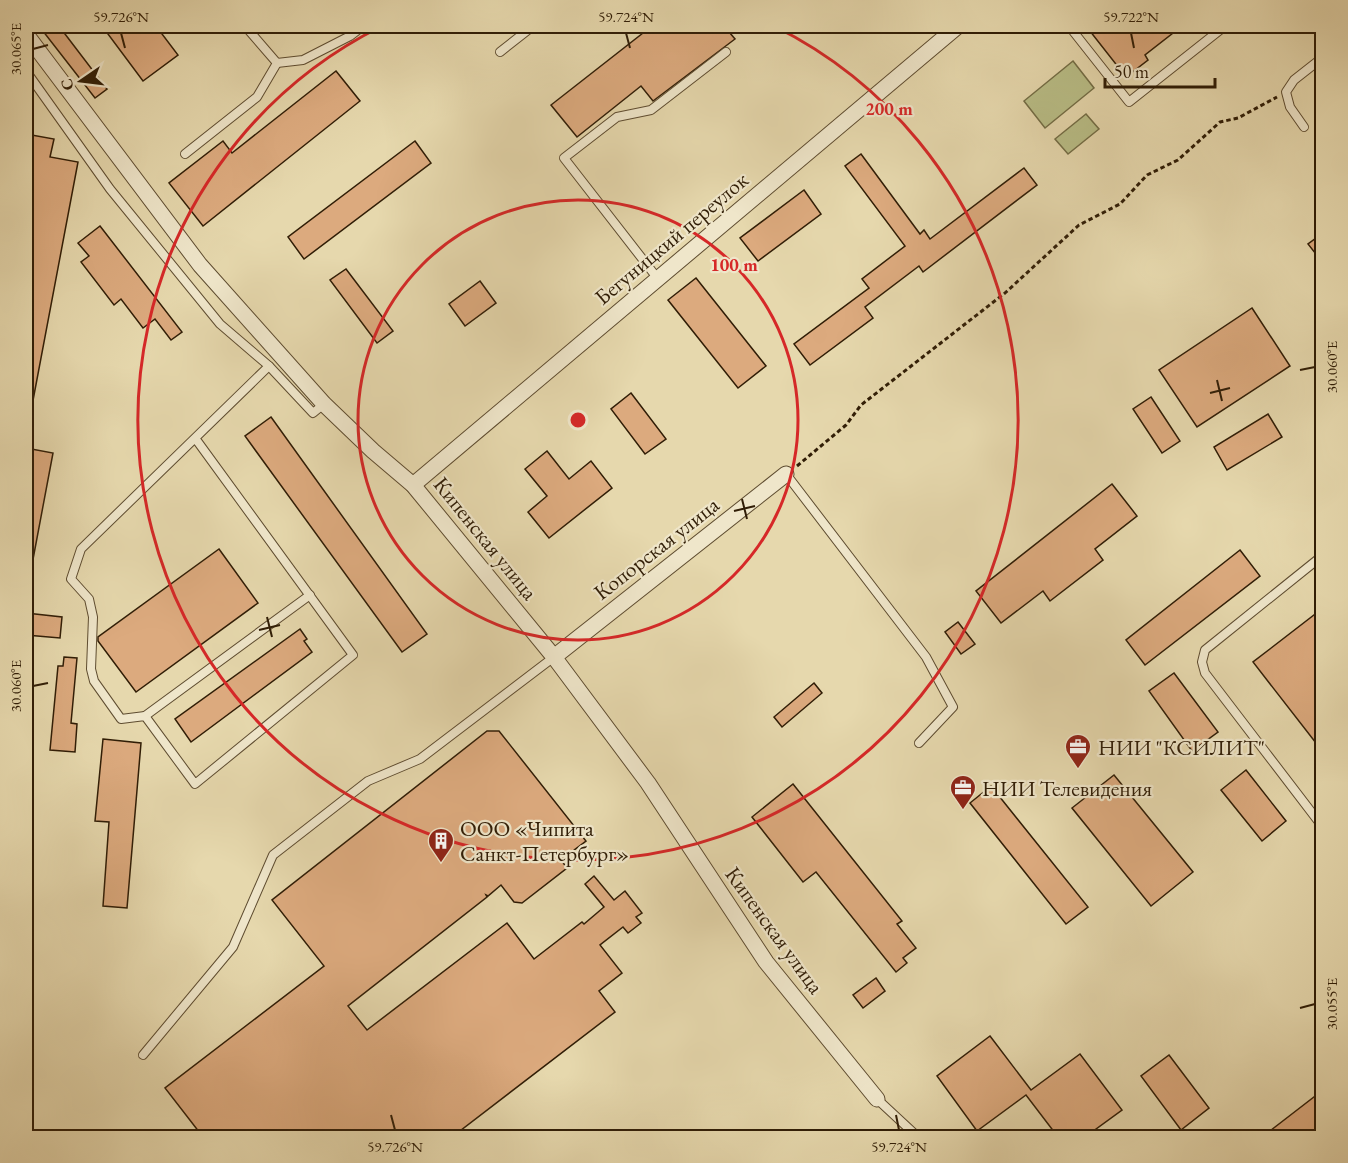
<svg xmlns="http://www.w3.org/2000/svg" width="1348" height="1163" font-family="'EB Garamond',serif">
<rect width="100%" height="100%" fill="#e6d8ad"/>
<filter id="stains"><feTurbulence type="fractalNoise" baseFrequency=".00333" numOctaves="4"/><feColorMatrix values="0 0 0 0 .2 0 0 0 0 .09 0 0 0 0 .02 0 0 0 .5 -.17"/></filter>
<radialGradient id="worn" r=".72"><stop offset=".6" stop-color="#630" stop-opacity="0"/><stop offset="1" stop-color="#630" stop-opacity=".3"/></radialGradient>
<g fill="#b9be87" stroke="#746e46" stroke-width="1.5">
<polygon points="1073,61 1094,88 1045,128 1024,101"/>
<polygon points="1086,114 1099,129 1068,154 1055,139"/>
</g>
<g fill="#dcaa7e" stroke="#301d06" stroke-width="1.5">
<polygon points="39,26 62,26 67,32 65,34 107,89 95,98"/>
<polygon points="102,26 156,26 178,55 143,81"/>
<polygon points="652,26 724,26 735,39 653,101 641,86 577,137 551,105"/>
<polygon points="1086,26 1182,26 1145,55 1148,60 1126,77"/>
<polygon points="336,71 360,101 203,226 169,183 223,141 232,153"/>
<polygon points="26,134 54,139 50,157 78,162 31,411 26,410"/>
<polygon points="415,141 431,163 304,259 288,237"/>
<polygon points="861,154 920,234 924,230 930,239 1024,168 1037,185 923,272 919,266 865,307 873,318 810,365 794,344 869,288 862,279 905,246 845,166"/>
<polygon points="804,190 821,214 758,261 740,238"/>
<polygon points="100,226 182,332 171,340 155,319 143,328 121,299 114,305 81,262 89,256 78,243"/>
<polygon points="1323,233 1323,263 1308,244"/>
<polygon points="346,269 393,331 377,343 330,280"/>
<polygon points="696,278 766,366 738,388 668,300"/>
<polygon points="480,281 496,303 465,326 449,304"/>
<polygon points="1252,308 1290,366 1197,427 1159,370"/>
<polygon points="631,393 666,439 645,454 611,409"/>
<polygon points="1151,397 1180,441 1162,453 1133,409"/>
<polygon points="1268,414 1282,437 1227,470 1214,447"/>
<polygon points="271,417 427,634 402,652 245,436"/>
<polygon points="26,448 53,453 31,570 26,570"/>
<polygon points="547,451 569,479 591,461 612,488 549,538 528,512 547,496 525,469"/>
<polygon points="1112,484 1137,516 1095,549 1103,560 1050,601 1043,591 1001,623 976,591"/>
<polygon points="219,549 258,603 136,692 98,641 98,637"/>
<polygon points="1240,550 1260,576 1145,665 1126,640"/>
<polygon points="1323,608 1323,752 1253,662"/>
<polygon points="26,613 62,617 60,638 26,635"/>
<polygon points="958,622 975,644 961,654 945,632"/>
<polygon points="300,629 307,639 304,641 312,652 191,742 175,719"/>
<polygon points="64,657 77,658 71,723 77,724 75,752 50,750 58,666 63,666"/>
<polygon points="1174,673 1218,732 1192,751 1149,691"/>
<polygon points="814,683 822,693 782,727 774,717"/>
<polygon points="487,731 499,731 586,841 561,860 567,868 522,903 514,902 501,885 488,896 486,895 487,897 348,1006 367,1030 507,923 534,959 582,922 584,924 604,907 585,884 594,876 614,900 625,891 642,913 636,917 641,923 628,933 623,927 600,945 622,973 599,991 615,1012 452,1137 203,1137 165,1088 324,966 272,900"/>
<polygon points="103,739 141,743 127,908 103,906 109,822 95,821"/>
<polygon points="1246,770 1286,821 1262,841 1221,790"/>
<polygon points="1114,775 1193,872 1151,906 1072,808"/>
<polygon points="793,784 902,921 897,924 916,948 903,958 907,963 896,972 816,872 803,882 752,817"/>
<polygon points="991,786 1088,907 1066,924 970,803"/>
<polygon points="876,978 885,991 863,1008 853,995"/>
<polygon points="990,1036 1031,1090 1080,1054 1122,1110 1085,1137 1058,1137 1026,1095 977,1131 937,1076"/>
<polygon points="1169,1055 1209,1108 1181,1130 1141,1076"/>
<polygon points="1323,1090 1323,1126 1308,1137 1262,1137"/>
</g>
<g fill="none" stroke-linecap="round" stroke-linejoin="round">
<defs>
<g id="service">
<polyline points="245,26 277,63 303,60 350,36 363,26"/>
<polyline points="1069,26 1129,102 1225,26"/>
<polyline points="500,52 533,26"/>
<polyline points="26,71 110,189 220,324 269,366 313,413 324,404"/>
<polyline points="1304,127 1290,107 1286,92 1294,80 1322,58"/>
<polyline points="185,154 257,97 277,63"/>
<polyline points="658,279 564,158 617,117 651,110 726,52"/>
<polyline points="195,438 353,655 195,784 145,716 121,719 94,681 91,669 93,617 89,599 71,579 81,549 269,366"/>
<polyline points="786,474 926,657 953,707 919,743"/>
<polyline points="1322,556 1205,650 1202,662 1205,673 1322,826"/>
<polyline points="145,716 310,595"/>
<polyline points="143,1055 233,947 273,855 368,781 420,759 554,657"/>
<polyline points="877,1099 919,1138"/>
</g>
<g id="minor">
<polyline points="26,34 200,265 324,404 373,451 413,485 554,657 648,783 766,962 877,1099"/>
<polyline points="413,485 958,26"/>
<polyline points="554,657 786,474"/>
</g>
</defs>
<use href="#service" stroke="#5e4c30" stroke-width="10"/>
<use href="#minor" stroke="#5e4c30" stroke-width="17"/>
<polyline stroke="#301d06" stroke-width="3" stroke-dasharray="4.5 3" stroke-linecap="butt" points="797,466 846,425 861,405 1005,293 1079,225 1120,204 1147,175 1178,160 1220,122 1238,118 1277,97"/>
<use href="#service" stroke="#efe6ca" stroke-width="8"/>
<use href="#minor" stroke="#efe6ca" stroke-width="15"/>
</g>
<path fill="none" stroke="#301d06" stroke-width="2" d="M121,33L125,48M626,33L630,48M1131,33L1134,48M33,49L48,45M1300,370L1315,367M1217,380L1222,401M1210,393L1230,388M742,499L747,519M734,511L755,506M267,617L272,637M259,630L280,625M33,686L48,683M1300,1008L1315,1004M391,1115L395,1130M896,1115L899,1130"/>
<g fill="none" stroke="#d62828" stroke-width="3">
<circle cx="578" cy="420" r="220"/>
<path d="M774 26A440 440 0 1 1 382 26"/>
</g>
<defs>
<symbol id="office-pin" viewBox="-11 -11 22 30"><path d="M0 17L-7.5 6A9.5 9.5 0 1 1 7.5 6Z" fill="#8f2418" stroke="#efe6ca"/><path d="M-6-3h4V-5.5h4V-3h4V5H-6ZM-1-4.5V-3h2v-1.5ZM-6 0V1H6V0Z" fill="#fff"/></symbol>
<symbol id="building-pin" viewBox="-11 -11 22 30"><path d="M0 17L-7.5 6A9.5 9.5 0 1 1 7.5 6Z" fill="#8f2418" stroke="#efe6ca"/><path d="M-4-6H4V6H1V3H-1V6H-4ZM-2.5-4.3h1.7v1.8h-1.7ZM.8-4.3h1.7v1.8H.8ZM-2.5-1h1.7V.8h-1.7ZM.8-1h1.7V.8H.8Z" fill="#fff"/></symbol>
</defs>
<g fill-rule="evenodd">
<use href="#office-pin" x="1063" y="732" width="30" height="40"/>
<use href="#office-pin" x="948" y="773" width="30" height="40"/>
<use href="#building-pin" x="426" y="826" width="30" height="40"/>
</g>
<g text-anchor="middle" stroke-width="4.5" stroke-linejoin="round" paint-order="stroke">
<g font-size="22" fill="#301d06" stroke="#efe6ca">
<text transform="translate(671 238) rotate(-40)" y="8">Бегуницкий переулок</text>
<text transform="translate(486 538) rotate(51)" y="8">Кипенская улица</text>
<text transform="translate(656 548) rotate(-38)" y="8">Копорская улица</text>
<text transform="translate(775 930) rotate(54)" y="8">Кипенская улица</text>
</g>
<g font-size="22" fill="#301d06" stroke="#efe6ca" text-anchor="start">
<text x="1098" y="755">НИИ "КСИЛИТ"</text>
<text x="982" y="796">НИИ Телевидения</text>
<text x="460" y="836">ООО «Чипита<tspan x="460" dy="25">Санкт-Петербург»</tspan></text>
</g>
</g>
<circle cx="578" cy="420" r="9" fill="#d62828" stroke="#efe6ca" stroke-width="3"/>
<g font-size="18" text-anchor="middle" font-weight="bold" fill="#d62828" stroke="#efe6ca" stroke-width="4.5" stroke-linejoin="round" paint-order="stroke">
<text x="889" y="115">200 m</text>
<text x="734" y="271">100 m</text>
</g>
<rect width="1348" height="1163" fill="none" stroke="#e6d8ad" stroke-width="66"/>
<g transform="translate(81 81) rotate(256)" stroke="#efe6ca" stroke-width="4.5" paint-order="stroke">
<path d="M0-4.5L10 22L0 15L-10 22Z" fill="#301d06"/>
<text y="-9" font-size="16" font-weight="bold" text-anchor="middle" fill="#301d06">С</text>
</g>
<path d="M1105 78v9h110v-9" fill="none" stroke="#301d06" stroke-width="3"/>
<text x="1114" y="78" font-size="18" fill="#301d06" stroke="#efe6ca" stroke-width="4.5" paint-order="stroke">50 m</text>
<rect x="33" y="33" width="1282" height="1097" fill="none" stroke="#301d06" stroke-width="2"/>
<g font-size="15" text-anchor="middle" fill="#301d06">
<text x="121" y="22">59.726°N</text>
<text x="626" y="22">59.724°N</text>
<text x="1131" y="22">59.722°N</text>
<text transform="translate(16 49) rotate(-90)" y="5">30.065°E</text>
<text transform="translate(1332 367) rotate(-90)" y="5">30.060°E</text>
<text transform="translate(16 686) rotate(-90)" y="5">30.060°E</text>
<text transform="translate(1332 1004) rotate(-90)" y="5">30.055°E</text>
<text x="395" y="1152">59.726°N</text>
<text x="899" y="1152">59.724°N</text>
</g>
<rect width="100%" height="100%" filter="url(#stains)"/>
<rect width="100%" height="100%" fill="url(#worn)"/>
</svg>
